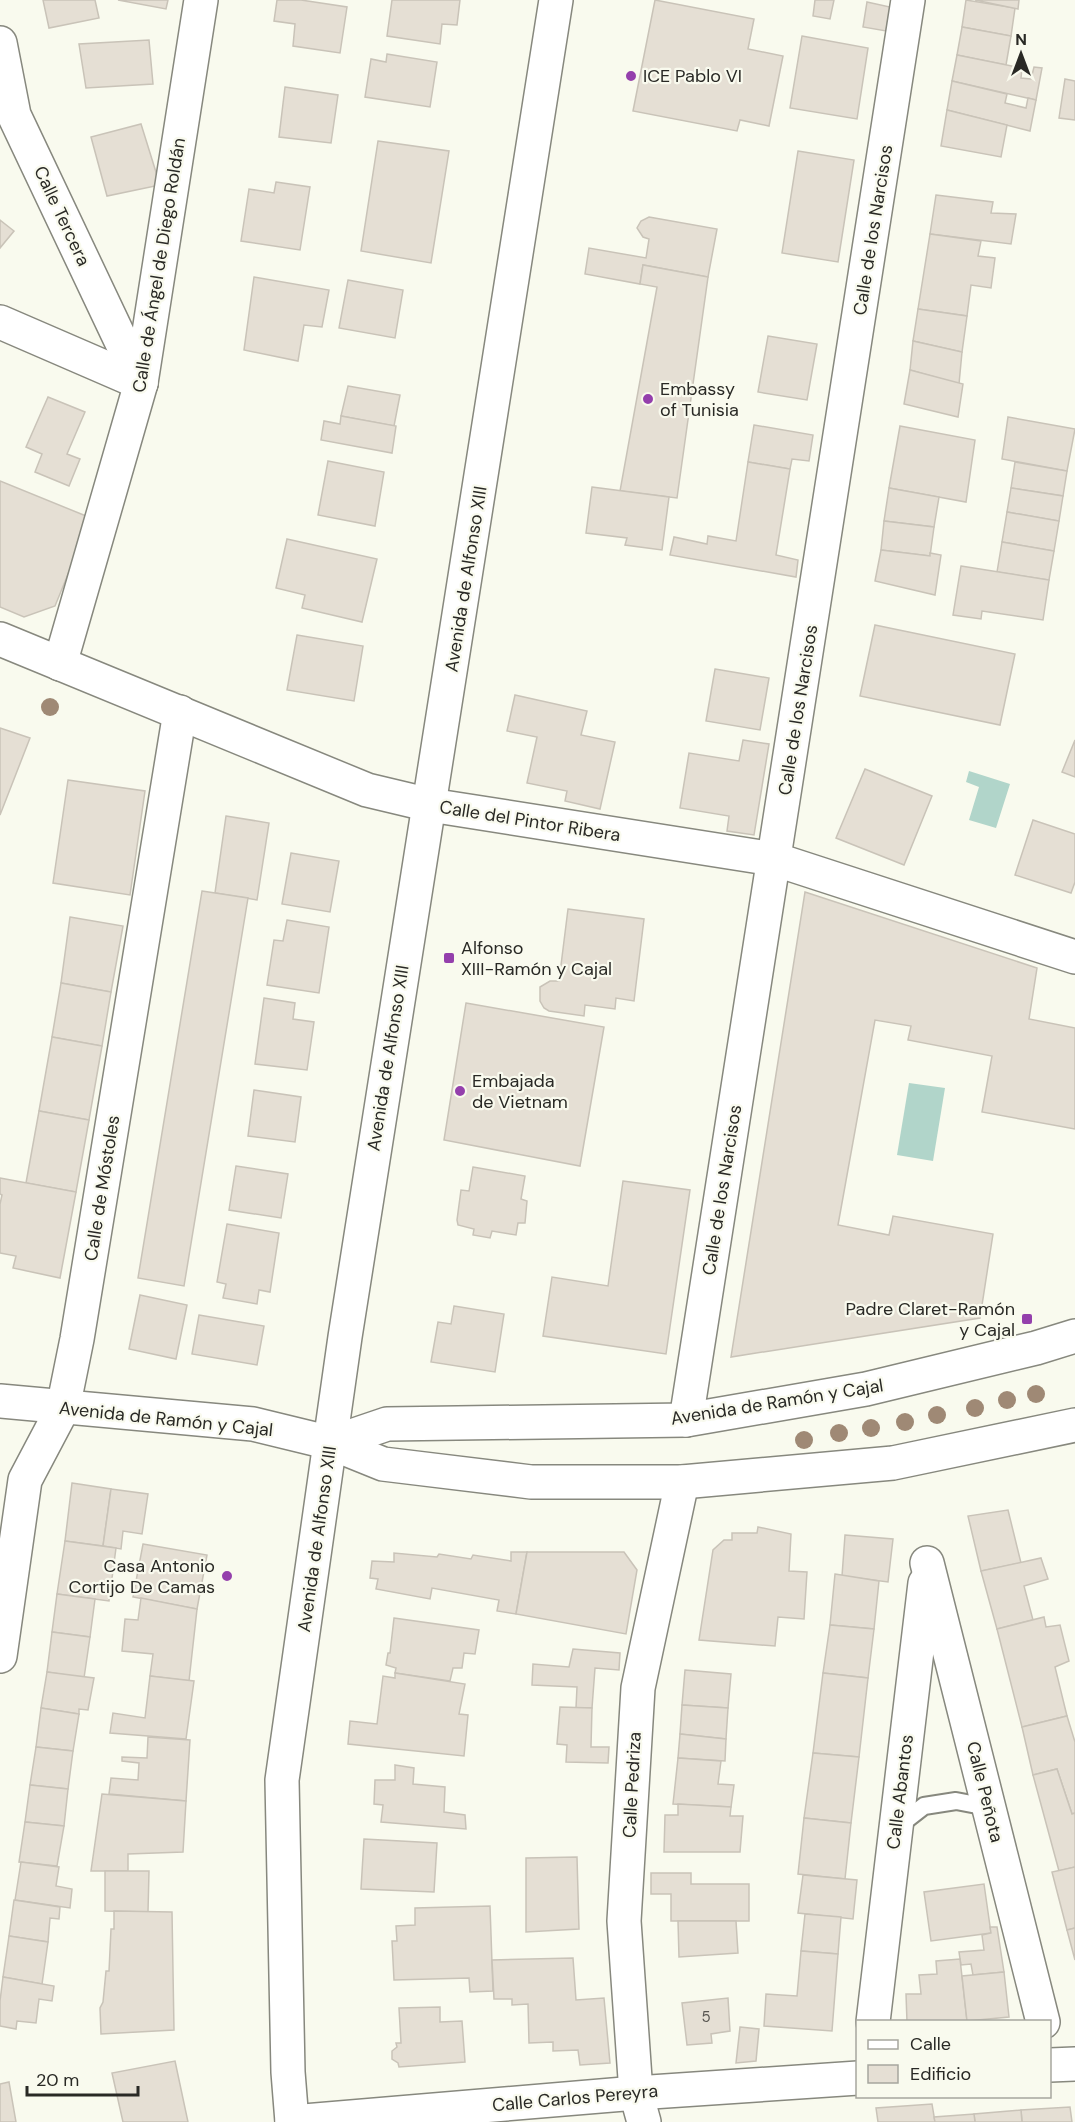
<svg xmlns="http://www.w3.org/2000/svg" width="1075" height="2122" font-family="'DM Sans',sans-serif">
<rect width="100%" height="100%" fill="#f9faee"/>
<g fill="#b1d5ca">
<polygon points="969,771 1010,784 996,828 969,820 979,787 966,782"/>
<polygon points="909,1083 945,1088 933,1161 897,1155"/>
</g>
<g fill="#e5dfd4" stroke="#c9c3b8" stroke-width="1.5">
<polygon points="43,0 95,0 99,18 49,28"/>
<polygon points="118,0 168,0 166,9"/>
<polygon points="277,0 301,0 347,7 340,53 293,46 295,24 274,21"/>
<polygon points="392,0 460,0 457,25 442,24 440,44 387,36"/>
<polygon points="655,0 754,19 748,49 783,56 769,126 740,120 737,131 633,111"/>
<polygon points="815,0 834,0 830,19 813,16"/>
<polygon points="966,0 1015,8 1011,36 962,27"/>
<polygon points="975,0 1019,0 1018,9"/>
<polygon points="867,2 890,7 886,31 863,27"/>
<polygon points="962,27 1011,36 1006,65 957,55"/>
<polygon points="802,36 868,48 857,119 790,108"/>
<polygon points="149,40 153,84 86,88 79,44"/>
<polygon points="387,54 437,62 430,107 365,97 371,59 386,62"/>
<polygon points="957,55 1022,68 1021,78 1031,79 1034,67 1042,68 1036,100 952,81"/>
<polygon points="1065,79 1075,81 1075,120 1059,118"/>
<polygon points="952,81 1007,94 1005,103 1026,108 1028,98 1036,100 1030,131 947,110"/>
<polygon points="285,87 338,95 331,143 279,137"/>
<polygon points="947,110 1007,125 1001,157 941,146"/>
<polygon points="141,124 160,185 107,196 91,137"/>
<polygon points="378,141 449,151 431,263 361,251"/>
<polygon points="798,151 854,160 838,262 782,253"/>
<polygon points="276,182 310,187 300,250 241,241 249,189 274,193"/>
<polygon points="936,195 993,202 991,213 1016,214 1011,244 930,234"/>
<polygon points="649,217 717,229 708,277 643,265 640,284 585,274 589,248 646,258 649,239 643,237 637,228 641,221"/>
<polygon points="0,220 14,231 0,248"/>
<polygon points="930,234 981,241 978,256 995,258 991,288 971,285 967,316 918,309"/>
<polygon points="643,265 708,277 677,498 620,491 657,287 640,284"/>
<polygon points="254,277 329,290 322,327 304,325 298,361 244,350"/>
<polygon points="348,280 403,290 395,338 339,328"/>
<polygon points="918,309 967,316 962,352 913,341"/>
<polygon points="768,336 817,344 807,400 758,392"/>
<polygon points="913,341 962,352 959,384 910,370"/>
<polygon points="910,370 963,384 958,417 904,404"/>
<polygon points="348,386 400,395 394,426 341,416"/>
<polygon points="48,397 85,412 67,454 80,459 69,486 35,472 42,454 26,447"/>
<polygon points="341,416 396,426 392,453 321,440 324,421 340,424"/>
<polygon points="1008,417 1075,429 1067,471 1002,459"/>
<polygon points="754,425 813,435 809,461 792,459 790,469 748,462"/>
<polygon points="900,426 975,440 966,502 889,488"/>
<polygon points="328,461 384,472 375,526 318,515"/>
<polygon points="748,462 790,469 776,555 798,560 796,577 670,555 674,537 707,544 708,536 736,541"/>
<polygon points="1015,462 1067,471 1063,496 1011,488"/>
<polygon points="0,481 91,518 55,606 24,617 0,607"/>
<polygon points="592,487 669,497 662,550 625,545 627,538 586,533"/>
<polygon points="889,488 939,497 934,527 884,521"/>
<polygon points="1011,488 1063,496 1059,521 1007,512"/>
<polygon points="1007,512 1059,521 1054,551 1002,542"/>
<polygon points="884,521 934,527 930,556 881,550"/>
<polygon points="287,539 377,559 362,622 302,608 305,595 276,588"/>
<polygon points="1002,542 1054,551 1049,580 997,572"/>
<polygon points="881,550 930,556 930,553 941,555 935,595 875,581"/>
<polygon points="961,566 1049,580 1043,620 982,611 981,619 953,615"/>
<polygon points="875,625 1015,654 1000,725 860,696"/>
<polygon points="297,635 363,646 354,701 287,690"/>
<polygon points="715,669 769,678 760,730 706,721"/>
<polygon points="515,695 587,711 581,735 615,742 600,809 565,801 567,791 527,783 537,737 507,731"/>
<polygon points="0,728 30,738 0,815"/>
<polygon points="743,740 769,744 754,835 727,831 729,816 680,808 689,753 739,761"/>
<polygon points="1075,740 1075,777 1062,772"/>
<polygon points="865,769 932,796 904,865 836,838"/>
<polygon points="68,780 145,791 130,895 53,883"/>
<polygon points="226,816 269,823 257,900 215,893"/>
<polygon points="1033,820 1075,834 1075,882 1071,893 1015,875"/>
<polygon points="291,853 339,861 330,912 282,904"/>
<polygon points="202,891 248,898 184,1286 138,1278"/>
<polygon points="805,892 1037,968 1029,1019 1075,1028 1075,1129 982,1112 992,1056 908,1040 911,1026 875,1020 838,1225 889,1235 893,1216 993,1234 980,1318 731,1357"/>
<polygon points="568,909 644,919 634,1001 616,998 615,1009 585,1005 584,1016 549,1011 544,1008 540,1001 540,987 550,981 559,981"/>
<polygon points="70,917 123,926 111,992 61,983"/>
<polygon points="287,920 329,927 319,993 267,985 274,940 283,941"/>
<polygon points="61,983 111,992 102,1046 52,1037"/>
<polygon points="264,998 295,1003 293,1019 314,1022 307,1070 255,1064"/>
<polygon points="466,1003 604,1027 580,1166 444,1140"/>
<polygon points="52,1037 102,1046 89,1120 39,1111"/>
<polygon points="254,1090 301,1097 295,1142 248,1136"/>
<polygon points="39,1111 89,1120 76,1192 26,1183"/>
<polygon points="236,1166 288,1174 281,1218 229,1210"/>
<polygon points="473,1167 525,1176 521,1199 527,1201 525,1223 518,1223 516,1235 492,1231 490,1238 473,1235 474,1229 458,1225 457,1220 461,1190 469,1191"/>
<polygon points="0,1178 76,1192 60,1278 13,1268 16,1256 0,1253 0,1204 2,1195 0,1194"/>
<polygon points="623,1181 690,1190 666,1354 543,1336 552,1277 608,1286"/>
<polygon points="227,1224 279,1233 270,1292 259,1290 257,1304 223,1298 226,1284 217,1282"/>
<polygon points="140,1295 187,1305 176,1359 129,1349"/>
<polygon points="454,1306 504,1314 495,1372 431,1362 438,1322 451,1324"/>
<polygon points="199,1315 264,1326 257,1365 192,1354"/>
<polygon points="72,1483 111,1489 103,1546 65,1541"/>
<polygon points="111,1489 148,1494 142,1534 123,1531 121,1549 103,1546"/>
<polygon points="1008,1510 1021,1563 981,1571 968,1516"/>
<polygon points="758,1527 791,1534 789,1571 807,1572 804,1619 778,1617 775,1646 699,1640 713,1550 724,1540 732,1540 732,1533 757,1533"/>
<polygon points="845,1535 893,1539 888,1582 842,1576"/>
<polygon points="65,1541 116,1548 109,1601 57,1594"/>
<polygon points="143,1544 207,1555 197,1609 133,1597"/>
<polygon points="511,1552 527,1552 516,1614 497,1611 499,1600 432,1588 430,1599 376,1589 378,1579 370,1578 372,1561 394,1562 394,1553 437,1557 439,1554 471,1559 473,1555 511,1561"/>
<polygon points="527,1552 624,1552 637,1570 626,1634 516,1614"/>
<polygon points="1041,1558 1048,1579 1024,1586 1033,1620 997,1629 981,1571"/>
<polygon points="835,1574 879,1581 874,1629 830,1625"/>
<polygon points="57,1594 95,1599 90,1637 52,1632"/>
<polygon points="141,1598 197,1609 189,1681 150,1676 153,1654 122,1651 125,1619 138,1620"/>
<polygon points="1044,1617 1046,1627 1060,1625 1069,1661 1055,1667 1067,1716 1022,1727 997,1629"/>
<polygon points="394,1618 479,1630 475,1654 464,1653 462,1668 453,1668 450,1681 395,1673 396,1668 386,1665 388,1653 390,1653"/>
<polygon points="830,1625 874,1629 868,1678 823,1673"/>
<polygon points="52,1632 90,1637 84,1678 47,1672"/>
<polygon points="573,1649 620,1653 619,1670 595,1668 592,1708 576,1708 577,1687 532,1685 533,1664 569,1667"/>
<polygon points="685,1670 731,1674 728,1708 682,1705"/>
<polygon points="47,1672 94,1678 88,1710 79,1709 79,1714 41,1708"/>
<polygon points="395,1673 465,1684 459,1714 468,1715 464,1756 348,1744 350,1721 377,1724 383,1676 395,1678"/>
<polygon points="823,1673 868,1678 859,1757 813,1753"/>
<polygon points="150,1676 194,1681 186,1739 110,1733 113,1713 145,1718"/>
<polygon points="682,1705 728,1708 726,1739 680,1734"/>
<polygon points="560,1707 592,1708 591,1747 609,1747 608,1763 566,1762 567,1745 557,1744"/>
<polygon points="41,1708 79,1714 73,1751 36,1747"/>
<polygon points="1067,1716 1075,1742 1075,1813 1072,1814 1057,1769 1033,1775 1022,1727"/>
<polygon points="680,1734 726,1739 725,1761 678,1758"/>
<polygon points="148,1737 190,1740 186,1801 109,1794 111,1778 138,1780 139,1763 122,1761 122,1757 147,1758"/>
<polygon points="36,1747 73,1751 68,1789 30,1785"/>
<polygon points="813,1753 859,1757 851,1823 804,1818"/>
<polygon points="678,1758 721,1761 718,1784 734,1785 731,1807 673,1804"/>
<polygon points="395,1765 414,1768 413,1784 445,1787 444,1812 465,1815 466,1829 381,1822 383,1805 374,1804 375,1780 395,1780"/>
<polygon points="1057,1769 1072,1814 1075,1813 1075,1867 1059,1871 1033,1775"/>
<polygon points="30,1785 68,1789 64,1826 25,1822"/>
<polygon points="102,1794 186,1801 183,1852 128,1854 128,1871 91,1871"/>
<polygon points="678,1804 731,1807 730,1816 743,1816 740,1852 664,1852 665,1815 678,1815"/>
<polygon points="804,1818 851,1823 845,1879 798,1874"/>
<polygon points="25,1822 64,1826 57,1866 19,1862"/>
<polygon points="364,1839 437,1843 434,1892 361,1889"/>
<polygon points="577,1857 579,1929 526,1932 526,1858"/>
<polygon points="21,1862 59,1867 56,1886 72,1889 70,1908 15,1900"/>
<polygon points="1075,1867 1075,1928 1067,1930 1052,1872"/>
<polygon points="105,1871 149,1871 148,1912 105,1911"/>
<polygon points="651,1873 691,1873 691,1884 749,1884 749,1921 671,1921 671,1894 651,1894"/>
<polygon points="803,1875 857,1880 853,1919 798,1913"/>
<polygon points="984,1884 991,1933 931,1941 924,1892"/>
<polygon points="14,1900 60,1907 59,1919 50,1918 48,1942 9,1936"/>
<polygon points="490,1906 493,1991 470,1992 469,1978 394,1980 392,1941 397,1941 396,1926 415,1925 415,1908"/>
<polygon points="114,1911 172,1912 174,2030 101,2034 100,2008 103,2002 106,1971 109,1971 111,1929 114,1929"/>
<polygon points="805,1914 841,1917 838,1954 801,1951"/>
<polygon points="678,1921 736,1921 738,1953 679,1957"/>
<polygon points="990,1927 997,1927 1004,1972 973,1975 971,1964 961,1965 959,1952 984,1950 982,1935 991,1933"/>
<polygon points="1075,1928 1075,1960 1067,1930"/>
<polygon points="9,1936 48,1942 42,1984 3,1977"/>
<polygon points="801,1951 838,1954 832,2031 764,2026 766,1994 797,1996"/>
<polygon points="573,1958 576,2000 604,1998 610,2063 580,2065 578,2050 553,2051 553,2042 529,2043 528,2004 512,2005 512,1999 494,1999 492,1960"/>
<polygon points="960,1959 967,2021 907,2022 906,1994 921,1994 919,1975 937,1974 936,1961"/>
<polygon points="1004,1972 1009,2017 967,2021 962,1976"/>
<polygon points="3,1977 54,1986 52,2001 39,1999 36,2023 17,2021 16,2029 0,2026 0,2001"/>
<polygon points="728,1998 730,2031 711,2034 712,2043 687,2045 682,2003"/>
<polygon points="440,2007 440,2022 462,2021 465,2062 399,2067 398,2063 392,2059 392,2051 397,2047 396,2043 401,2043 399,2008"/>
<polygon points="740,2027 759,2029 756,2061 736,2063"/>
<polygon points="175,2061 188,2122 123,2122 112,2073"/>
<polygon points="9,2082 16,2122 0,2122 0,2084"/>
<polygon points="932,2104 935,2122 878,2122 876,2108"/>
<polygon points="1070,2107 1072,2122 1022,2122 1021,2110"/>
<polygon points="1021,2110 1022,2122 975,2122 974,2114"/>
<polygon points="974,2114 975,2122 935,2122 934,2117"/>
</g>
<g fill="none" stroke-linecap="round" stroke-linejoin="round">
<defs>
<polyline id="lane" points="901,1828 906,1820 924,1806 956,1801 977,1805 990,1815"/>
<g id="street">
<polyline points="0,43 14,115 141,383"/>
<polyline points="0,322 141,383"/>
<polyline points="0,639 367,790 430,805 774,859 1075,957"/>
<polyline points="60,664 141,383 201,0"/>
<polyline points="686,1420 908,0"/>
<polyline points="927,1563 1043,2022"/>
<polyline points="0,1656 25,1480 63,1408 77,1339 180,712"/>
<polyline points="873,2022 925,1583"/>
<polyline points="1050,2065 1075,2064"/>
<polyline points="292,2122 636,2093 858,2078"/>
<polyline points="644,2122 636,2093 624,1921 638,1688 682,1482"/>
</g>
<g id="secondary">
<polyline points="0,1401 253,1424 331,1443 383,1464 531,1482 682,1482 893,1463 1075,1425"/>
<polyline points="331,1443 387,1424 686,1420 866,1389 1036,1348 1075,1336"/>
<polyline points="292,2122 288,2072 282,1780 345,1337 556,0"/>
</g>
</defs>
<use href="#lane" stroke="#87887e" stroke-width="20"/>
<use href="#street" stroke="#87887e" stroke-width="36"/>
<use href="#secondary" stroke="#87887e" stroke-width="36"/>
<use href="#lane" stroke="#fff" stroke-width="16"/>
<use href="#street" stroke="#fff" stroke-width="33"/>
<use href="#secondary" stroke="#fff" stroke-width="33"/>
</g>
<g fill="#9f8975">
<circle cx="50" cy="707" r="9"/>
<circle cx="1036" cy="1394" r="9"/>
<circle cx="1007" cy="1400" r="9"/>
<circle cx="975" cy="1408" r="9"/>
<circle cx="937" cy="1415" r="9"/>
<circle cx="905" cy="1422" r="9"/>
<circle cx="871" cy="1428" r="9"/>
<circle cx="839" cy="1433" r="9"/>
<circle cx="804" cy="1440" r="9"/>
</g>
<g fill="#943fac" stroke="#f9faee" stroke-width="2">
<circle cx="631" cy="76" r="6"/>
<circle cx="648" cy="399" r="6"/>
<rect x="443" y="952" width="12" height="12" rx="3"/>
<circle cx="460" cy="1091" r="6"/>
<rect x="1021" y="1313" width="12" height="12" rx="3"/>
<circle cx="227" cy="1576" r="6"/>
</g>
<g text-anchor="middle" stroke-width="4.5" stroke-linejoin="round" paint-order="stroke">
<g font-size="15" fill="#585651">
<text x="706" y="2022">5</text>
</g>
<g font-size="18" fill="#292925" stroke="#f9faee" text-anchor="start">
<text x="643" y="82">ICE Pablo VI</text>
<text x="660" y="395">Embassy<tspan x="660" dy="21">of Tunisia</tspan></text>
<text x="461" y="954">Alfonso<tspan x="461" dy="21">XIII-Ramón y Cajal</tspan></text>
<text x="472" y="1087">Embajada<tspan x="472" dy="21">de Vietnam</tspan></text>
<text x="1015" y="1315" text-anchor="end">Padre Claret-Ramón<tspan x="1015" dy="21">y Cajal</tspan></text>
<text x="215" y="1572" text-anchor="end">Casa Antonio<tspan x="215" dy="21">Cortijo De Camas</tspan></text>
</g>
<g font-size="18" fill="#292925" stroke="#f9faee">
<text transform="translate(62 216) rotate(65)" y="6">Calle Tercera</text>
<text transform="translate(873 230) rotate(-81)" y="6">Calle de los Narcisos</text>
<text transform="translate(159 265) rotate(-81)" y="6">Calle de Ángel de Diego Roldán</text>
<text transform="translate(466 579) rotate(-81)" y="6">Avenida de Alfonso XIII</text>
<text transform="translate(798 710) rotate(-81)" y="6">Calle de los Narcisos</text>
<text transform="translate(530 821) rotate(9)" y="6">Calle del Pintor Ribera</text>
<text transform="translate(388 1058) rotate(-81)" y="6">Avenida de Alfonso XIII</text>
<text transform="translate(102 1188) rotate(-81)" y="6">Calle de Móstoles</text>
<text transform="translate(722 1190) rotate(-81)" y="6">Calle de los Narcisos</text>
<text transform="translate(777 1402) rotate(-9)" y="6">Avenida de Ramón y Cajal</text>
<text transform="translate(166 1419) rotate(6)" y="6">Avenida de Ramón y Cajal</text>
<text transform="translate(317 1539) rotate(-82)" y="6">Avenida de Alfonso XIII</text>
<text transform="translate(632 1785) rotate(-87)" y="6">Calle Pedriza</text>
<text transform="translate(900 1792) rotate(-83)" y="6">Calle Abantos</text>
<text transform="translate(985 1792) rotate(76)" y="6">Calle Peñota</text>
<text transform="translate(575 2098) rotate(-5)" y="6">Calle Carlos Pereyra</text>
</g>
</g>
<rect x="856" y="2020" width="195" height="78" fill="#f9faee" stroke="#a6a69e" stroke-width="1.5"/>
<rect x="868" y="2040" width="30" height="9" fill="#ffffff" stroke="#a6a69e" stroke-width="1.5"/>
<text x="910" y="2050" font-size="18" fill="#292925">Calle</text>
<rect x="868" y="2065" width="30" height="18" fill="#e5dfd4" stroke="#a6a69e" stroke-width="1.5"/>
<text x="910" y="2080" font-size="18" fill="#292925">Edificio</text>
<g transform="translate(1021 54)" stroke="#f9faee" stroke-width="4.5" paint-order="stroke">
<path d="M0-4.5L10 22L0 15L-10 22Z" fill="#292925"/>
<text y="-9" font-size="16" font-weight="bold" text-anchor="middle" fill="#292925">N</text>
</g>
<path d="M27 2086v9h111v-9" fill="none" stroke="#292925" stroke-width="3"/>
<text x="36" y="2086" font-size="18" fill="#292925" stroke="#f9faee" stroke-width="4.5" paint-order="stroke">20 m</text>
</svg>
